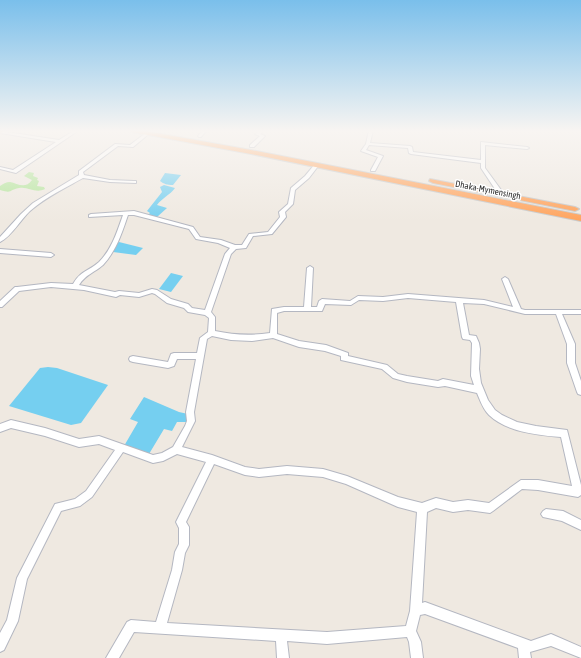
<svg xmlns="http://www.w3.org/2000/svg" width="581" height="658" font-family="'Asap Condensed',sans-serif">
<rect width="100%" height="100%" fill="#efe9e1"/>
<path fill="#b6e59e" d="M29,172L34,173L33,176L38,178L37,180L39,181L37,186L44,187L45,189C35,194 28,186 19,188C8,190 13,194 0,190V186C3,184 6,182 10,182C17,183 25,190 32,180L24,176Z"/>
<g fill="#75cff0">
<path d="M165,173L181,175L173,185C167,185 164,184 160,181Z"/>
<path d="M164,185L175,188C170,195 162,198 157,205L167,208L157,217L148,215L150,213L147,211L162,192L160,187Z"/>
<polygon points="119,242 143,248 136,255 113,252 116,244"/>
<polygon points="171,273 183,276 171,292 159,289"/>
<polygon points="48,367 57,368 108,385 81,423 71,425 9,406 40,368"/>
<polygon points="144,397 179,412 188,414 186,422 177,422 172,431 164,429 149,454 124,446 138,422 130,419"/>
</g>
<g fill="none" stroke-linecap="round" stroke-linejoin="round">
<defs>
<g id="minor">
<polygon points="75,130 79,130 16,173 0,169 0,167 13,170 56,142 0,133 0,131 59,140"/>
<polygon points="203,130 207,130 201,137 199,137 198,136"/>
<polygon points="261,130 265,130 260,134 265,136 254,147 250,147 250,145 260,136 255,134"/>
<polygon points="369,130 373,130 370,143 410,146 412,147 413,152 481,160 481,142 527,147 529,148 527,149 485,145 485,168 504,194 501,196 499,195 481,168 481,163 411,154 409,153 408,148 369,145 366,150 383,156 375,171 371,171 371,170 378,157 361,151 366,144"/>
<path d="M147,132L150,133L133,147L118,146L83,172L84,175L110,180L134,181H136V183L110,182L83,178C65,188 46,197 30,211C21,219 11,237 0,242V237L21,214L33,203L79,175V171L115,144L130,145Z"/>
<path d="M315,164L319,165L309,178L295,190L293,204L285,212L286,217L272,234L253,236L246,248L236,249L231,254L211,312L215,317V331C234,335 250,336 270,333L272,309L284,307H304L307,268L310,266L313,268L311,307H317L319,301L322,299L350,301L358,296L383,297L408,294L484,300L513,307L502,279L505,277L508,279L521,309L525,310H581V314H562L575,344V363L581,381V395L578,394L577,392L567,363V344L556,314H525L484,304L463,303L469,335L476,336L479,343L480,349L479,369L481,383L488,400L495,410L502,415L517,422L536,426L567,430L581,485V495L578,497L538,490L522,489L493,511L490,513L468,510L453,512L436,508L427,512L422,603L425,602L531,641L551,634L581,647V658L551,646L530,652L531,658H519L518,648L425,614L420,615L416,631L421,642L423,658H411L409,642L407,637L327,644L287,641L289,658H277L276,641L134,632L119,658H106L127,622L131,620L156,622L172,570L175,552L179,544V528L176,522L206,462L177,454L163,461L153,463L123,452L92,497L80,506L61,511L27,579L18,621L4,650L0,652V633L7,620L17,578L55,504L75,499L86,491L115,450L99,444L79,447L45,436L11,428L0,432V424L11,420L45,428L79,439L99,436L153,455L162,453L173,447L185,426L187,421L186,412L196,359H177L174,366L168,368L133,362L130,361L129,359L130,357L133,356L168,362L171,354L174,353H197L200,338L208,332L209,318L205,315L188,312L184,308L167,303L155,294L152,293L139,297L120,295L116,297L84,290L51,287L19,291L2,307H0V301L15,287H17L51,283L73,284C80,271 89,271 99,262C112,249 117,232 123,215L89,217V215L91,214L134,211L193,227L200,237L221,240L235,245H242L249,234L268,232L280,217L279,212L288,204L291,188L305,176ZM128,215H134L189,229L196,239L218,243L230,248L225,254L205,310L192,308L188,304L171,299L157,290L152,289L139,293L119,291L115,292L79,285C85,275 95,272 103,265C116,251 122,233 128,215ZM408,298L456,302L462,337L463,339L470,340L472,343L471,376L474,385L443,379L438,381L407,376L398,374L387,365L348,356V353L326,345L299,341L277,334V313L284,311H322L325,304L351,305L359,300L383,301ZM212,336L231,340L252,341L273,338L299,347L325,351L341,356V360L382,369L393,378L407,382L438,387L445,386L477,393C480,400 483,409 489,415C507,432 537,435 561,437L572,486L538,480H521L489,503L468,500L453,502L436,498L422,503L398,497L347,476L323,469L287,466L259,469L245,467L212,455L182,447L195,421L194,412L207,339ZM214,464L245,475L259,477L287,474L323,477L346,484L398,507L417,512L410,611L406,626L327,632L167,623L182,570L185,553L189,545V527L186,522Z"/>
<polygon points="0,249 51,253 54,255 51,257 0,253"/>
<polygon points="546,509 563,511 581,520 581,530 562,521 543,517 541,514 543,511"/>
</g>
<g id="highway">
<polygon points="0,130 6,130 0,133"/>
<polygon points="129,130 140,130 251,150 581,215 581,221 251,154 132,132"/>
<polygon points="430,179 575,207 579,209 575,211 433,183 429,181"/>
</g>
</defs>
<use href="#minor" stroke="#b4b7c1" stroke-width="2"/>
<use href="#highway" stroke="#c9c9c9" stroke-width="2"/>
<use href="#minor" fill="#fff" fill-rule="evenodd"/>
<use href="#highway" fill="#ffa35c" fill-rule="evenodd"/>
</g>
<linearGradient id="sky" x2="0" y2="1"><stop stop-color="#7abfeb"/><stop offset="0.59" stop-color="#f8f5f2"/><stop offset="1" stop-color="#f8f5f2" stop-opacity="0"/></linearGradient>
<rect width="581" height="222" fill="url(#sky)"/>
<g text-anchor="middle" stroke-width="3" stroke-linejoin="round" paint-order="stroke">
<g font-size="9" fill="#2e2e2e" stroke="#fff">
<text transform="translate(488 190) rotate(11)" y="3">Dhaka-Mymensingh</text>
</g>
</g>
</svg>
